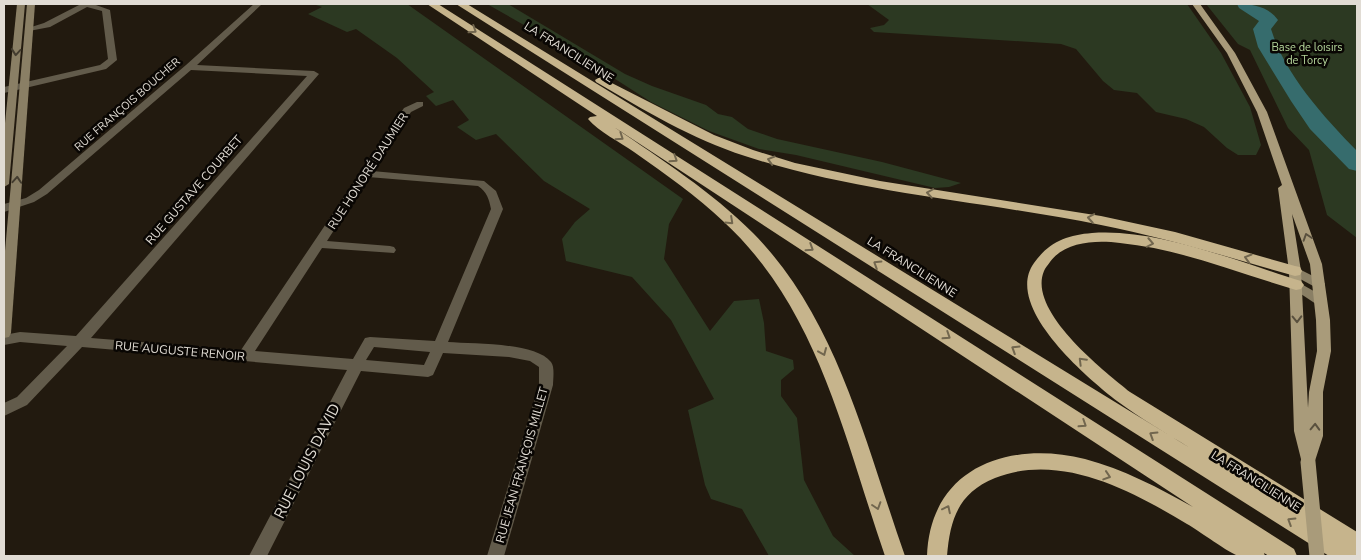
<svg xmlns="http://www.w3.org/2000/svg" width="1361" height="560" font-family="'Nunito Sans',sans-serif">
<rect width="100%" height="100%" fill="#221a0f"/>
<g fill="#2c3922">
<polygon points="313,4 407,4 683,199 669,224 664,259 710,331 734,301 759,299 764,323 766,351 793,360 794,369 781,380 781,396 797,418 804,480 833,536 855,556 769,556 742,509 711,499 705,485 688,410 714,399 671,320 632,277 566,261 562,239 575,222 590,209 544,181 496,134 476,140 457,127 469,120 453,100 436,106 426,96 434,92 397,58 356,29 347,32 308,14 322,7"/>
<polygon points="487,4 508,4 625,74 652,86 706,105 718,114 732,117 748,129 777,139 882,162 961,183 949,187 935,188 796,155 759,149 709,131 651,102 584,59"/>
<polygon points="867,4 1187,4 1221,53 1250,107 1261,145 1256,155 1238,155 1227,148 1204,127 1186,119 1156,112 1137,93 1114,90 1103,81 1076,49 1061,44 874,32 870,28 884,25 889,20"/>
<polygon points="1206,4 1357,4 1357,238 1327,215 1309,150 1288,128 1250,50 1238,44"/>
</g>
<g fill="none" stroke-linecap="round" stroke-linejoin="round">
<path fill="#366c6d" fill-rule="evenodd" d="M1237,4C1252,4 1268,6 1278,20L1271,29C1285,75 1324,117 1357,151V171L1349,169L1310,129L1291,101L1258,47L1253,29L1259,21L1239,8Z"/>
<g fill="#625b4b" fill-rule="evenodd">
<polygon points="81,4 93,4 110,10 117,60 106,69 4,93 4,87 100,65 108,59 102,11 87,7 50,27 29,31 25,29 44,23"/>
<path d="M254,4H262L197,65L314,71L319,74L91,338L241,350L404,108L417,102H423V106L411,112L372,171L484,181L496,191L503,209L448,342C473,344 535,342 551,362C555,367 553,379 553,385L504,556H487L539,385V367L530,361L509,357L443,353L433,375L428,377L361,371L267,556H249L347,370L82,347L27,405L4,416V403L17,397L67,346L20,342L4,345V335L20,332L76,336L307,76L191,70L47,194L34,202L4,212V204L26,198L39,190L186,65ZM368,177L478,186C487,192 489,199 491,209L435,341L370,337L365,338L353,359L255,351L322,248L394,253L396,250L394,247L390,246L327,241ZM374,347L430,352L424,365L366,360Z"/>
</g>
<g fill="#8a7f65" fill-rule="evenodd">
<polygon points="17,4 25,4 9,184 4,187 4,133"/>
<polygon points="27,4 35,4 11,333 9,337 4,338 4,262"/>
<polygon points="1295,267 1323,281 1325,284 1323,287 1315,287 1291,274 1289,271 1291,268"/>
<polygon points="1296,281 1326,298 1327,301 1326,304 1316,304 1292,288 1290,285 1292,282"/>
</g>
<path fill="#a99b7a" fill-rule="evenodd" d="M1192,4H1200L1235,53L1267,112L1322,264L1330,320L1331,351L1323,392V436L1313,467L1308,469L1303,467L1294,431L1289,271L1278,188L1282,185L1257,112L1227,53ZM1292,214L1310,264L1316,320L1317,351L1309,392L1308,408L1301,271Z"/>
<g fill="#c6b48c" fill-rule="evenodd">
<path d="M427,4H438L1294,549L1297,556H1269L1264,553L1265,556C1257,556 1247,558 1239,556C1230,554 1198,530 1187,524C1132,491 1061,452 995,478C958,493 950,520 947,556H927C930,468 1008,440 1085,459C1123,469 1159,488 1193,507L614,127C662,160 711,191 753,233C838,319 866,446 905,556H885C844,438 819,310 724,222C697,196 665,174 634,152C620,142 599,132 588,119L590,117L597,116Z"/>
<path d="M456,4H467L1190,448C1166,433 1140,418 1117,401C1086,377 1003,306 1034,263C1049,242 1067,235 1092,233C1157,228 1239,262 1301,281L1304,285L1301,289L1296,290C1238,273 1181,249 1120,243C1097,240 1065,241 1050,262C1048,265 1045,268 1044,271C1027,311 1104,371 1130,392L1357,532V553L1356,552L1357,556H1329Z"/>
<path d="M600,77L714,135L753,150L795,163L880,181L1101,216L1175,232L1295,266L1300,267L1302,271L1300,275L1295,276C1231,258 1167,238 1101,225C983,201 861,194 745,156C692,139 644,110 596,82L595,80Z"/>
</g>
<polyline stroke="#a99b7a" stroke-width="15" points="1308,462 1317,556"/>
</g>
<defs><path id="oneway-chevron" d="M-2-3.5L2.5 0L-2 3.5" fill="none" stroke-width="1.6" stroke-linecap="round" stroke-linejoin="round" transform="scale(1.25)"/></defs>
<g stroke="#71664e">
<use href="#oneway-chevron" transform="translate(473 30) rotate(33)"/>
<use href="#oneway-chevron" transform="translate(620 137) rotate(34)"/>
<use href="#oneway-chevron" transform="translate(674 159) rotate(33)"/>
<use href="#oneway-chevron" transform="translate(771 160) rotate(-163)"/>
<use href="#oneway-chevron" transform="translate(930 193) rotate(-171)"/>
<use href="#oneway-chevron" transform="translate(1091 218) rotate(-170)"/>
<use href="#oneway-chevron" transform="translate(730 221) rotate(43)"/>
<use href="#oneway-chevron" transform="translate(1150 243) rotate(11)"/>
<use href="#oneway-chevron" transform="translate(810 248) rotate(33)"/>
<use href="#oneway-chevron" transform="translate(1248 258) rotate(-164)"/>
<use href="#oneway-chevron" transform="translate(877 264) rotate(-148)"/>
<use href="#oneway-chevron" transform="translate(947 336) rotate(33)"/>
<use href="#oneway-chevron" transform="translate(1015 349) rotate(-148)"/>
<use href="#oneway-chevron" transform="translate(823 352) rotate(67)"/>
<use href="#oneway-chevron" transform="translate(1082 361) rotate(-135)"/>
<use href="#oneway-chevron" transform="translate(1083 424) rotate(33)"/>
<use href="#oneway-chevron" transform="translate(1153 435) rotate(-148)"/>
<use href="#oneway-chevron" transform="translate(1107 476) rotate(18)"/>
<use href="#oneway-chevron" transform="translate(877 506) rotate(72)"/>
<use href="#oneway-chevron" transform="translate(947 509) rotate(-64)"/>
<use href="#oneway-chevron" transform="translate(1291 521) rotate(-148)"/>
</g>
<g stroke="#433c2f">
<use href="#oneway-chevron" transform="translate(16 52) rotate(95)"/>
<use href="#oneway-chevron" transform="translate(17 180) rotate(-86)"/>
</g>
<g stroke="#59503e">
<use href="#oneway-chevron" transform="translate(1307 237) rotate(-108)"/>
<use href="#oneway-chevron" transform="translate(1297 319) rotate(89)"/>
<use href="#oneway-chevron" transform="translate(1315 427) rotate(-88)"/>
</g>
<g text-anchor="middle" stroke-width="5" stroke-linejoin="round" paint-order="stroke">
<g font-size="11" fill="#b5d69b" stroke="#090603">
<text x="1307" y="51">Base de loisirs<tspan x="1307" dy="13">de Torcy</tspan></text>
</g>
<g font-size="11" fill="#e1dcd4" stroke="#090603">
<text transform="translate(127 104) rotate(-41)" y="4">RUE FRANÇOIS BOUCHER</text>
</g>
<g font-size="12" fill="#e1dcd4" stroke="#090603">
<text transform="translate(569 52) rotate(32)" y="4">LA FRANCILIENNE</text>
<text transform="translate(368 171) rotate(-57)" y="4">RUE HONORÉ DAUMIER</text>
<text transform="translate(194 190) rotate(-49)" y="4">RUE GUSTAVE COURBET</text>
<text transform="translate(912 267) rotate(32)" y="4">LA FRANCILIENNE</text>
<text transform="translate(180 351) rotate(5)" y="4">RUE AUGUSTE RENOIR</text>
<text transform="translate(522 465) rotate(-74)" y="4">RUE JEAN FRANÇOIS MILLET</text>
<text transform="translate(1256 481) rotate(32)" y="4">LA FRANCILIENNE</text>
</g>
<g font-size="15" fill="#e1dcd4" stroke="#090603">
<text transform="translate(307 461) rotate(-63)" y="5">RUE LOUIS DAVID</text>
</g>
</g>
<rect width="1361" height="560" fill="none" stroke="#e1dcd4" stroke-width="10"/>
</svg>
